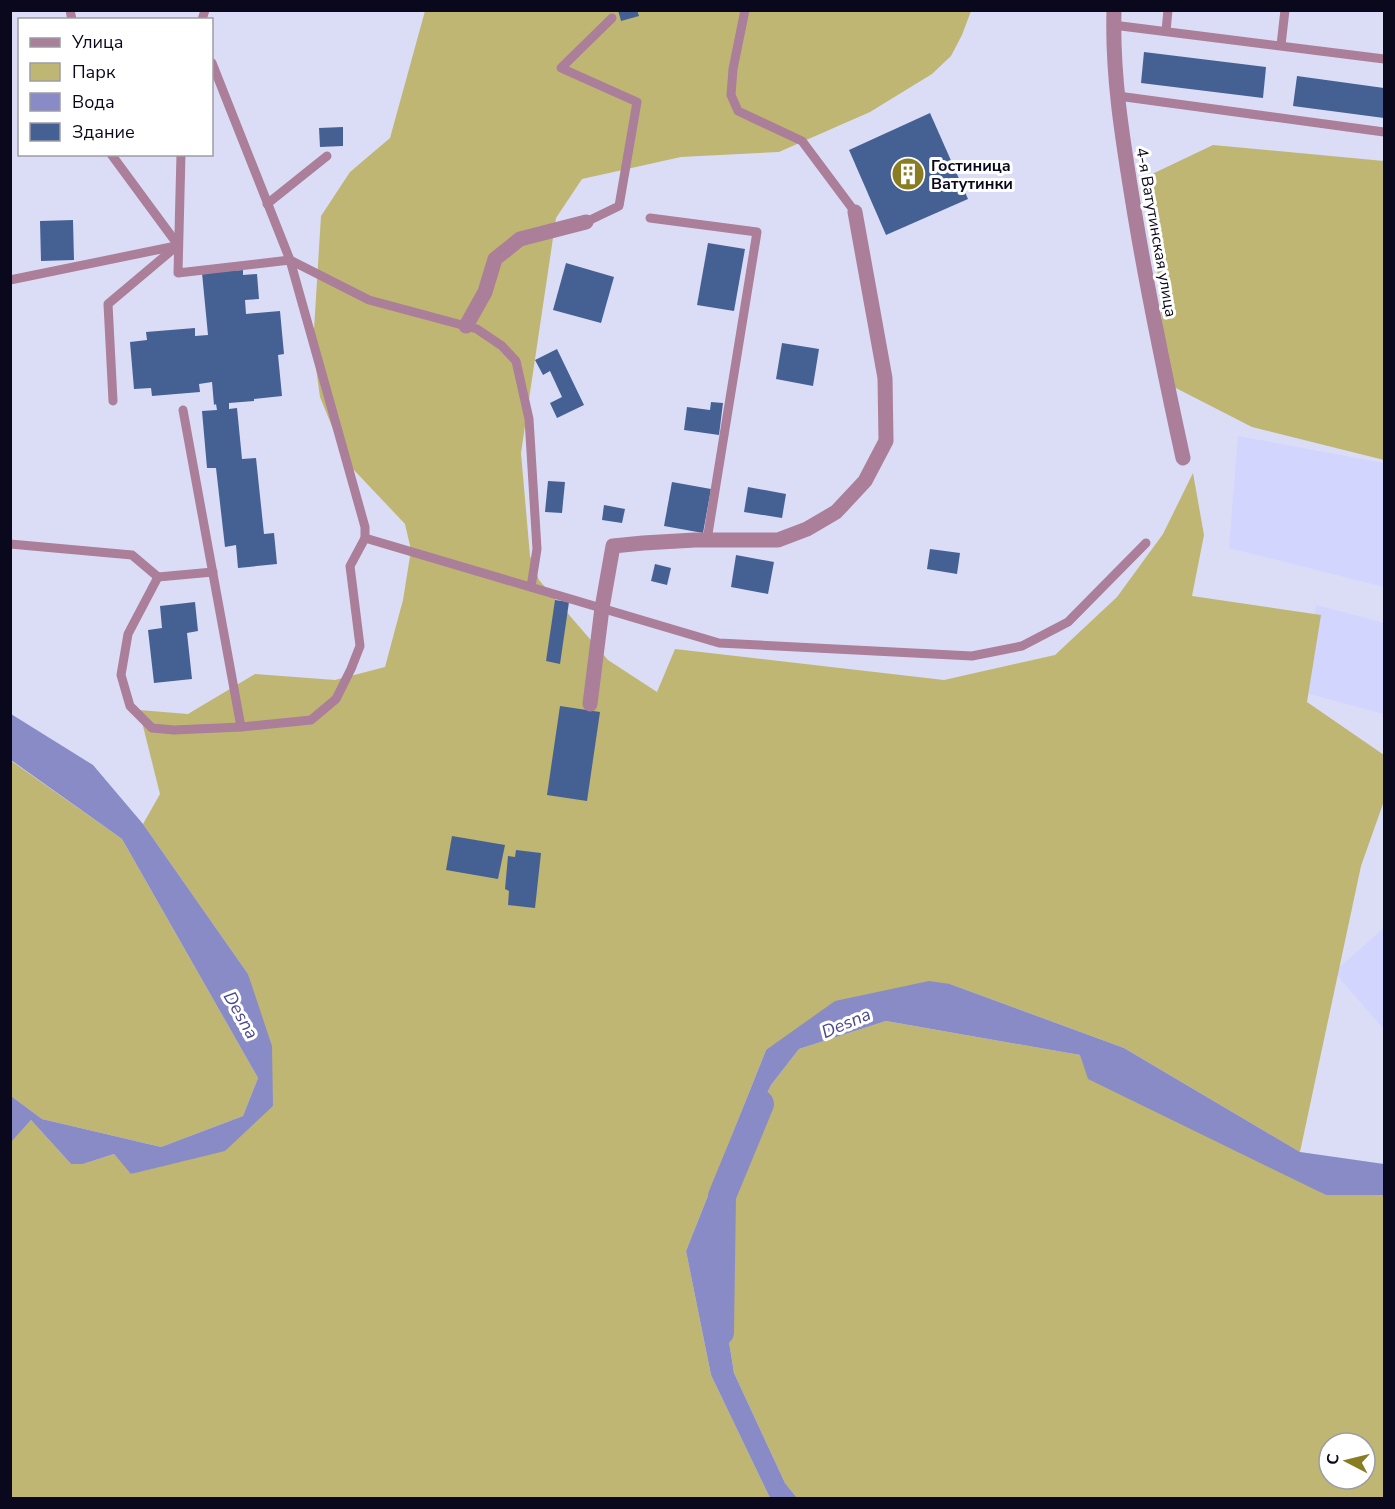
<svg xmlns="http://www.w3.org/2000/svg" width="1395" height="1509" font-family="'Nunito Sans',sans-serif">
<rect width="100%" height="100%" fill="#dbddf6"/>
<g fill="#d2d5fe">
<polygon points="1238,436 1384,463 1384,587 1229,548"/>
<polygon points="1316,605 1384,623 1384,714 1298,691"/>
<polygon points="1384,928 1384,1029 1334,972"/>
</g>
<g fill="#bfb673" fill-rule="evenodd">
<polygon points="425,11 971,11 962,35 951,56 932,74 870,112 779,152 681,157 582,179 556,218 521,453 530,556 539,580 608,660 657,692 675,649 944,680 1055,655 1117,597 1163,534 1193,473 1204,535 1192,596 1321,615 1307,702 1384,755 1384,801 1361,866 1300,1152 1124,1048 950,984 766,1050 686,1251 711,1375 770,1498 11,1498 10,1142 31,1120 71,1164 83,1164 114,1154 132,1174 273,1106 248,974 143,824 160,794 139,710 188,714 255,674 335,680 385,667 403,600 411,550 405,524 353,469 340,446 320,397 313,346 321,216 350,172 390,138"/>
<polygon points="1213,145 1384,161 1384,460 1252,427 1168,384 1148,176"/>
<polygon points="10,760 122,839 258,1078 243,1116 161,1147 42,1119 11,1096"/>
<path d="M886,1021L1080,1055L1326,1195H1384V1498H797L785,1483L734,1373L715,1255L724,1183L771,1085L799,1049ZM1329,1443H1365V1479H1329Z"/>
</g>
<g fill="#898bc7">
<polygon points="11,714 93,765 143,824 248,974 272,1046 273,1106 225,1151 131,1174 114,1154 83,1164 71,1164 31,1120 11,1142 11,1096 42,1119 161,1147 243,1116 258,1078 122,839 11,760"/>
<polygon points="929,981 950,984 1124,1048 1300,1152 1384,1164 1384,1195 1326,1195 1088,1079 1080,1055 886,1021 799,1049 771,1085 724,1183 715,1255 734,1373 785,1483 797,1498 770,1498 711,1375 686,1251 766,1050 835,1001"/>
</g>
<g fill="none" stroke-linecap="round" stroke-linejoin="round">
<polyline stroke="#898bc7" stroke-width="28" points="720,1332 722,1196 760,1104"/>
</g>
<g fill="#456194">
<polygon points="618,10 637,10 639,16 621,21"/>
<polygon points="1144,52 1266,67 1263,98 1141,83"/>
<polygon points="1297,76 1384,88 1384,118 1293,106"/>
<polygon points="930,113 968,199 886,235 849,150"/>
<polygon points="343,127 343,146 320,147 319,128"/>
<polygon points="73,220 74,260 41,261 40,221"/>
<polygon points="708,243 745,249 734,311 697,305"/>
<polygon points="566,263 614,277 601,323 553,310"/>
<polygon points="243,270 243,275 257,274 259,299 245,300 246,314 280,311 284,354 278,355 282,396 254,399 254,401 229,403 229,409 237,408 242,459 256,458 264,534 274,533 277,564 238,568 236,545 225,547 216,468 207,468 202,411 217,410 216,404 214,405 212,382 199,384 200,392 152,396 151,388 134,389 130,342 147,340 146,332 195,328 195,336 208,335 202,273"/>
<polygon points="782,343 819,349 813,386 776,379"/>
<polygon points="557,349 584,405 557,418 550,403 562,397 550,371 543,375 535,360"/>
<polygon points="711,402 723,403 719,435 684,430 687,407 710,410"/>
<polygon points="548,481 565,482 562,513 545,512"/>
<polygon points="672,482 711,489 703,533 664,526"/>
<polygon points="748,487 786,494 782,518 744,512"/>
<polygon points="604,505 625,509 622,523 602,520"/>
<polygon points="930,549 960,553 957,574 927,569"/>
<polygon points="736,555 774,562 768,594 731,587"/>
<polygon points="655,564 671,568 667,585 651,581"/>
<polygon points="555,600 569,602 560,664 546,661"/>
<polygon points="195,602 198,631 187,633 192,679 154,683 148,630 162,628 160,606"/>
<polygon points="560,706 600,712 587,801 547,795"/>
<polygon points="452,836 505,845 498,879 446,870"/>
<polygon points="516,850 541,853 535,908 508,905 509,891 505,889 508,856 515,857"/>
</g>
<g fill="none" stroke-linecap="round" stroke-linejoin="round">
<g stroke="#ab7e99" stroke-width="9">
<polyline points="70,10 72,20"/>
<polyline points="745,10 733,69 731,95 738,111 802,141 855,212"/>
<polyline points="202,20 205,10"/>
<polyline points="1113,25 1384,59"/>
<polyline points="1166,31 1168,10"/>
<polyline points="1281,45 1285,10"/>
<polyline points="212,63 290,260 369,300 477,329 502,346 516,361 529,419 537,549 531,587"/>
<polyline points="1118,96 1384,132"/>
<polyline points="111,154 178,245"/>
<polyline points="181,154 178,273 290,260 365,527 365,538 719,643 972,656 1022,646 1068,622 1146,543"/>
<polyline points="267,204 327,156"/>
<polyline points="650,218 757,232 707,540"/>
<polyline points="586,222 619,206 637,102 561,68 612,18"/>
<polyline points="10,280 176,246"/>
<polyline points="113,401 108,304 178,245"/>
<polyline points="183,410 241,727 311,720 336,699 351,669 360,646 350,566 365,538"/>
<polyline points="10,544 132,555 158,577 213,572"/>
<polyline points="158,577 128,634 121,675 130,706 152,728 174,730 241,727"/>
</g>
<g stroke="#ab7e99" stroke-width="15">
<path d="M1114,10C1112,73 1122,136 1132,197C1146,285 1164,371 1183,458"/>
<polyline points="466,326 485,292 495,259 520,239 586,222"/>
<polyline points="590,704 602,608 613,546 643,543 695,540 778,540 807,529 836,512 865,481 886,441 885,378 855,212"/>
</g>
</g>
<defs>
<symbol id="building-disc" viewBox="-11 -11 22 22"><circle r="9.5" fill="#887d23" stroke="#fff"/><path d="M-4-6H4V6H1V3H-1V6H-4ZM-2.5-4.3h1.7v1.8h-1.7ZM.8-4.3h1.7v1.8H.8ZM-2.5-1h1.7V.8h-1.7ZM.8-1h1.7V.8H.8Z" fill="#fff"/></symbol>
</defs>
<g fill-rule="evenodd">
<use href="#building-disc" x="889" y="155" width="38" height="38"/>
</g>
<g text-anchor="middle" stroke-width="6" stroke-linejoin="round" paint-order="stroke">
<g font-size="16" font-weight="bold" fill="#09081c" stroke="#fff" text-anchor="start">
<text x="931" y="171">Гостиница<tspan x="931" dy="18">Ватутинки</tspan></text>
</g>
<g font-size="16" fill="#09081c" stroke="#fff">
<text transform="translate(1157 232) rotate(80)" y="6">4-я Ватутинская улица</text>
</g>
<g font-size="18" font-style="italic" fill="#4a4791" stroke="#fff">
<text transform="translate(241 1015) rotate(60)" y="6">Desna</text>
<text transform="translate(846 1023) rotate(-23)" y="6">Desna</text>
</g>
</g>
<rect width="1395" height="1509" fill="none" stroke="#09081c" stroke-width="24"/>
<rect x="18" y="18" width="195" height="138" fill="#ffffff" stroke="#9d9ca4" stroke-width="1.5"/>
<rect x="30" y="38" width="30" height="9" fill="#ab7e99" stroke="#9d9ca4" stroke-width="1.5"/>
<text x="72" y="48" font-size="18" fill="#09081c">Улица</text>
<rect x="30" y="63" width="30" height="18" fill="#bfb673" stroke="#9d9ca4" stroke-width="1.5"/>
<text x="72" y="78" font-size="18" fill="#09081c">Парк</text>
<rect x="30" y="93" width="30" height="18" fill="#898bc7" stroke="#9d9ca4" stroke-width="1.5"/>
<text x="72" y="108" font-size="18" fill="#09081c">Вода</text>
<rect x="30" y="123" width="30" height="18" fill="#456194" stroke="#9d9ca4" stroke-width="1.5"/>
<text x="72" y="138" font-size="18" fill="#09081c">Здание</text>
<g transform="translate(1347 1461) rotate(277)"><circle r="28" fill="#ffffff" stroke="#9d9ca4" stroke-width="1.5"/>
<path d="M0-4.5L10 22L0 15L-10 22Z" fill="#887d23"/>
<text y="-9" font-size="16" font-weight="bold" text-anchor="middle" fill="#09081c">С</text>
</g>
</svg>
